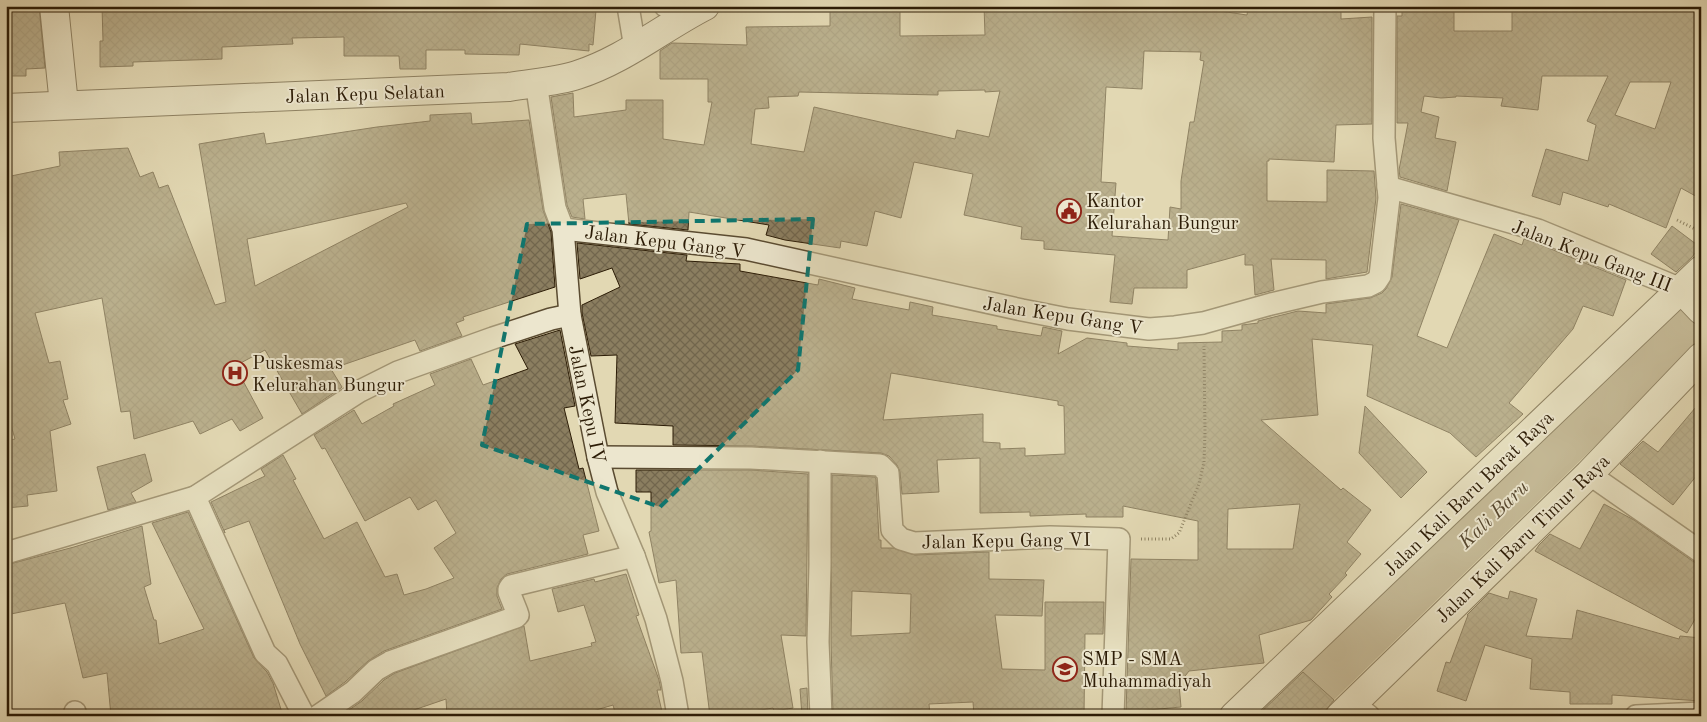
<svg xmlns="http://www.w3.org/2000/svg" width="1707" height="722" font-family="'Old Standard TT',serif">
<defs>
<pattern id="building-cross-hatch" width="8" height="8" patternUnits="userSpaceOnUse" patternTransform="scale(1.25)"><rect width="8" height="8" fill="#8b7e60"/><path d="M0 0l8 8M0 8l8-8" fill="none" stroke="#72664d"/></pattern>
</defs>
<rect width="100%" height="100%" fill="#e2d8b3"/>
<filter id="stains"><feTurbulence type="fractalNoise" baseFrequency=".004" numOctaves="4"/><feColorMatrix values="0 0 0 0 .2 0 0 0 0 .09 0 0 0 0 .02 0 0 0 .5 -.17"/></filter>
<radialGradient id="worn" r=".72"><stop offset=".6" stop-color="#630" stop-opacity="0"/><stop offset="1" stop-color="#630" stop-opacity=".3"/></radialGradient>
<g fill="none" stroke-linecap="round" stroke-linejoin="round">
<polyline stroke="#a49878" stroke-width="45" points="1285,716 1701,312"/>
</g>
<g fill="url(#building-cross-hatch)" stroke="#2c1c06" fill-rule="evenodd">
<polygon points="6,6 39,6 45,68 26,69 26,76 6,76"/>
<polygon points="102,6 140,6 140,12 229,10 251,9 251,6 593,6 592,10 596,10 593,45 589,44 589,51 520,44 519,55 465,54 465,50 426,50 426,69 400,69 399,56 344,56 344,37 292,38 293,44 222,47 222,59 133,62 133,66 100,67 100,41 103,41"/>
<path d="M984,6H1027L1107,10V6L1138,7L1206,9L1247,15L1248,6H1341V19L1372,17V124L1336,125L1334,162L1269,159V161H1267V201L1327,202V170L1374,171L1376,198L1367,272L1326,279V260L1271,259L1274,290L1255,295L1253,265H1245V254L1187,270V288H1134L1132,304L1110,302L1115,255L1044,249V241L1021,239L1022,227L964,215L973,174L914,162L901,218L875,211L867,246L841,241L840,248L785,240L766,235L769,225L689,212L688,230L629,224L626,194L583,199L585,219L572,217L567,205L551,97L573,93L574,117L626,110V100H663V139L704,145L712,102H708V79H660V51L672,43L747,45L746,27L830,26V8H900V36L985,35ZM1144,51L1201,52L1200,60L1204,61L1194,122H1190L1181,181V209L1170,207L1168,240L1112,236L1116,183L1101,182L1106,87L1142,89ZM985,90V92L1000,91L989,137L957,130L955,139L814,107L804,152L751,144L755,109L769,108L768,97L798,96L799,92L938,95V91Z"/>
<path d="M1433,6H1454V31H1512V6H1701V199L1681,188L1666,228L1609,204L1608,207L1563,192L1560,205L1532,196L1546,149L1588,161L1596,125L1587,121L1608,76H1542L1538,110L1501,106L1503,98L1456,96V97L1441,98L1424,96L1421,112L1439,117L1435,138L1456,142L1447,191L1400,177L1399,170L1408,123H1397V16H1402V9L1433,8ZM1630,82H1671L1655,129L1615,115Z"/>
<path d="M471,113L472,124L529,120L543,210L551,232L555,287L463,317L464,320L456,323L462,336L420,351L415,340L331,369L342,387L341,388L302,414L265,350L235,366L263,418L240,431L232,419L200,434L193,421L134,439L130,411L121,412L102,298L35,313L49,363L60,361L68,399L63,400L71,424L50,431L57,491L27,495L28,506L6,508V441L15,439L6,408V177L60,166L59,152L128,148L140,177L153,172L159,188L168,185L215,305L226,302L199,144L264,133L266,144L377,127L430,121V115ZM406,203L408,207L255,286L247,239Z"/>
<path d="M1401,204L1459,220L1417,336L1447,348L1494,234L1522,245L1524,239L1534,242L1626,280L1613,316L1583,306L1573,329L1509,403L1523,414L1476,457L1450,433L1367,396L1373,345L1312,339L1318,415L1261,420L1341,490L1343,488L1371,510L1347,542L1361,554L1345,573L1347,575L1329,594L1332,597L1311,620L1259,635L1264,663L1189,671L1179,684L1181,707L1126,712L1131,559L1198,560V521L1123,506V517H1086V514L1030,516V512L980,513V458L937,460L939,492L902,494L900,472L897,465L889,456L881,453L752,446L673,445V426L615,423L617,355L591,356L582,313V305L620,287L612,268L580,279L577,243L687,255L686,261L740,264V271L818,285L819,279L855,288L852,299L909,310L910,302L933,307L932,315L997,326V329L1041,336L1043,327L1062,331L1058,354L1087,338L1127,343V346L1178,350V343L1222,342V331L1242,330V325L1258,323V321L1298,311L1326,313V304L1370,298L1382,293L1386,289L1392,277ZM891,373L1058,401V405L1064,406L1065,454L1025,456V448L1000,449V443L983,442V414L883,420ZM1300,504L1293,549H1227L1228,509Z"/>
<polygon points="1672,226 1700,247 1692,257 1676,272 1651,254"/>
<polygon points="560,330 575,406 564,408 579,469 583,468 599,531 583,535 588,554 507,574 501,579 497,588 497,596 502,609 384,651 368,661 345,682 326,696 300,644 249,521 224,530 225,533 211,502 265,476 261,469 283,455 296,479 293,480 324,539 357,522 385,577 397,574 404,595 426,589 454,578 434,548 456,533 436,500 418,510 410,497 365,521 325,448 322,449 314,435 354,410 362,424 394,406 393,404 435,385 430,374 471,359 483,385 528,369 515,344"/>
<polygon points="1701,401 1701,470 1673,505 1620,464 1643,441 1658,452"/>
<polygon points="1365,406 1427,472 1401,498 1359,453"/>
<polygon points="145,454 152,481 131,493 136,502 108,510 97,467"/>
<polygon points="636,470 751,470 808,474 806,636 781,635 793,708 774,711 773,708 724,716 710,716 702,652 681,653 676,580 659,583 649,532 651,531 651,492 636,492"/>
<path d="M832,475L875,477L876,479L879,540H881V548H893L915,555L989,552V579L1044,580L1042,616L995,615L1002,669L1045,670V602H1104L1103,634H1085L1084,716H1045V714L1006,712V716H974L973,702L929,704L930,716H833L831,642ZM852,591L911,594L910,633L851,636Z"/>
<polygon points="1604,504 1634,520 1694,562 1701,564 1701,609 1687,633 1535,551 1539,545 1550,534 1580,549"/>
<polygon points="188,512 254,658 267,672 273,683 283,716 232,716 232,711 194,716 111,716 107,673 83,678 65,603 6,615 6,565 74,547 142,526 151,584 144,587 154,620 156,620 159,644 204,629 152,523"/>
<polygon points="626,574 639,615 636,616 659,680 661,690 657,690 663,716 616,716 613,705 576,716 447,716 446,699 408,712 402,716 345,716 343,714 362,701 384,680 395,673 524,626 530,661 592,646 591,643 596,642 584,605 558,612 552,589 594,579 595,582"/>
<polygon points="1510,591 1537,599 1526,636 1572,639 1577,610 1679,639 1680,636 1701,638 1701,701 1612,695 1612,704 1570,704 1570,692 1530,689 1532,659 1485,645 1466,701 1437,691 1446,662 1450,663 1468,615 1467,615 1489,593 1508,599"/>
<polygon points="1303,672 1334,700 1325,711 1325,716 1257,716"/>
<polygon points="807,688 808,716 802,716 800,689"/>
</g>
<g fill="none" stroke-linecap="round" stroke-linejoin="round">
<defs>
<g id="street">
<polyline points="628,6 635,48"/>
<polyline points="665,6 689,14"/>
<polyline points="536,82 555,208 563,229 570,315 598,457 607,492 634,556 656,619 672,681 678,716"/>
<polyline points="1388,187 1538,230 1681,289"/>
<polyline points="563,229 746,249 1022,310 1068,319 1149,329 1175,327 1203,323 1271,304 1322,292 1368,286 1376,282 1380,276 1389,198 1384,138 1385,6"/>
<polyline points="598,457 751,458 880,465 888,473 892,530 901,539 914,543 1050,537 1119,539 1113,716"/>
<polyline points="820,461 820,565 818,642 821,716"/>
<polyline points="1589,474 1701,552"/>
<polyline points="195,497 265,653 277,664 304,716"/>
<polyline points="6,553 195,497 360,391 398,372 493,338 551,319 570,315"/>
<polyline points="1353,703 1369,716"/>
<polyline points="75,712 76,716"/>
<polyline points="318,716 353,692 376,670 390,662 516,617 518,615 517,612 509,592 509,589 511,586 634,556"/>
<polyline points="1636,716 1701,713"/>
</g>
<g id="secondary">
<polyline points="54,6 64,105"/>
<path d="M6,108L509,87C531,83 556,82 577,75C624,60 662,28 705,6"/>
<polyline points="1681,289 1701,310"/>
<polyline points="1234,716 1701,270"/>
<polyline points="1340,716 1589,474 1701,357"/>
</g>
</defs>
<use href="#street" stroke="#5a4b31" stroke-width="24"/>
<use href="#secondary" stroke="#2c1c06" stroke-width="30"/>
<g stroke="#2c1c06" stroke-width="3" stroke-dasharray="1 2.5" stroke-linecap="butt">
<polyline points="1677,220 1701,232"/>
<polyline points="1141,539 1171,539 1179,533 1199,484 1204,462 1205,432 1204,346"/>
</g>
<use href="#street" stroke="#ece6ce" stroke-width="21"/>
<use href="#secondary" stroke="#ece6ce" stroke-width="28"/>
</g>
<path d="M0 0H1707V722H0ZM813,219L798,370L660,507L482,445L527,224Z" fill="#e2d8b3" fill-opacity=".55" fill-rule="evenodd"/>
<path fill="none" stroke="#0f766e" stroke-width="4" stroke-dasharray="10 6" stroke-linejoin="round" d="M813,219L798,370L660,507L482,445L527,224Z"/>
<defs>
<symbol id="civic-ring" viewBox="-11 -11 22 22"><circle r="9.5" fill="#ece6ce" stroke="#8f2418" stroke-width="1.5"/><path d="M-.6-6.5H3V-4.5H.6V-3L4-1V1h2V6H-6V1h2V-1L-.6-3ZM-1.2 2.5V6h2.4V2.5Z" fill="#8f2418"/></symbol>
<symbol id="hospital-ring" viewBox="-11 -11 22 22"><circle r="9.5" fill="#ece6ce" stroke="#8f2418" stroke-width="1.5"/><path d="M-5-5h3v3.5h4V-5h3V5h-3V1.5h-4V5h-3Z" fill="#8f2418"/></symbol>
<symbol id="school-ring" viewBox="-11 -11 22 22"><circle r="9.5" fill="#ece6ce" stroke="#8f2418" stroke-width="1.5"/><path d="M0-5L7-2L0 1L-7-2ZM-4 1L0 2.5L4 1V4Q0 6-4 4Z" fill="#8f2418"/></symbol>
</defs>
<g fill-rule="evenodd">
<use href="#civic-ring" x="1055" y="197" width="28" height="28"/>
<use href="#hospital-ring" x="221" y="359" width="28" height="28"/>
<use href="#school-ring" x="1051" y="655" width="28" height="28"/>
</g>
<g text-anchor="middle" stroke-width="4" stroke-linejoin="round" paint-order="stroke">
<g font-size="19" fill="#2c1c06" stroke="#ece6ce">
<text transform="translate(365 93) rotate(-2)" y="7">Jalan Kepu Selatan</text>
<text transform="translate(665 241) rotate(7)" y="7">Jalan Kepu Gang V</text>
<text transform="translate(1592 255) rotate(21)" y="7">Jalan Kepu Gang III</text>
<text transform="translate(1063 315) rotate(9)" y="7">Jalan Kepu Gang V</text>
<text transform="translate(588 404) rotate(78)" y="7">Jalan Kepu IV</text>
<text transform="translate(1468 493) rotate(-44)" y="7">Jalan Kali Baru Barat Raya</text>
<text transform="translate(1522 538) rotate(-44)" y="7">Jalan Kali Baru Timur Raya</text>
<text transform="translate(1006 540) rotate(-1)" y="7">Jalan Kepu Gang VI</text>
</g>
<g font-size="19" fill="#2c1c06" stroke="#ece6ce" text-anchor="start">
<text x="1086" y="207">Kantor<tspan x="1086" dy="22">Kelurahan Bungur</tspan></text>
<text x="252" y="369">Puskesmas<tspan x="252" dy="22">Kelurahan Bungur</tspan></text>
<text x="1082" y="665">SMP - SMA<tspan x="1082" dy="22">Muhammadiyah</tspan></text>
</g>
<g font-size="20" font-style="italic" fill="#56472e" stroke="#ece6ce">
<text transform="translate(1493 514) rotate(-44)" y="7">Kali Baru</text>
</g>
</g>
<rect width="1707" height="722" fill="none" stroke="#e2d8b3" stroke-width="25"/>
<rect x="8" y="8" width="1692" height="707" fill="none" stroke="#2c1c06" stroke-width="2.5"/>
<rect x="12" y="12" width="1682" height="697" fill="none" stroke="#2c1c06"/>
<rect width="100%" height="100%" filter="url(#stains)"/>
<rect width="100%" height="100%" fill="url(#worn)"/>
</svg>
